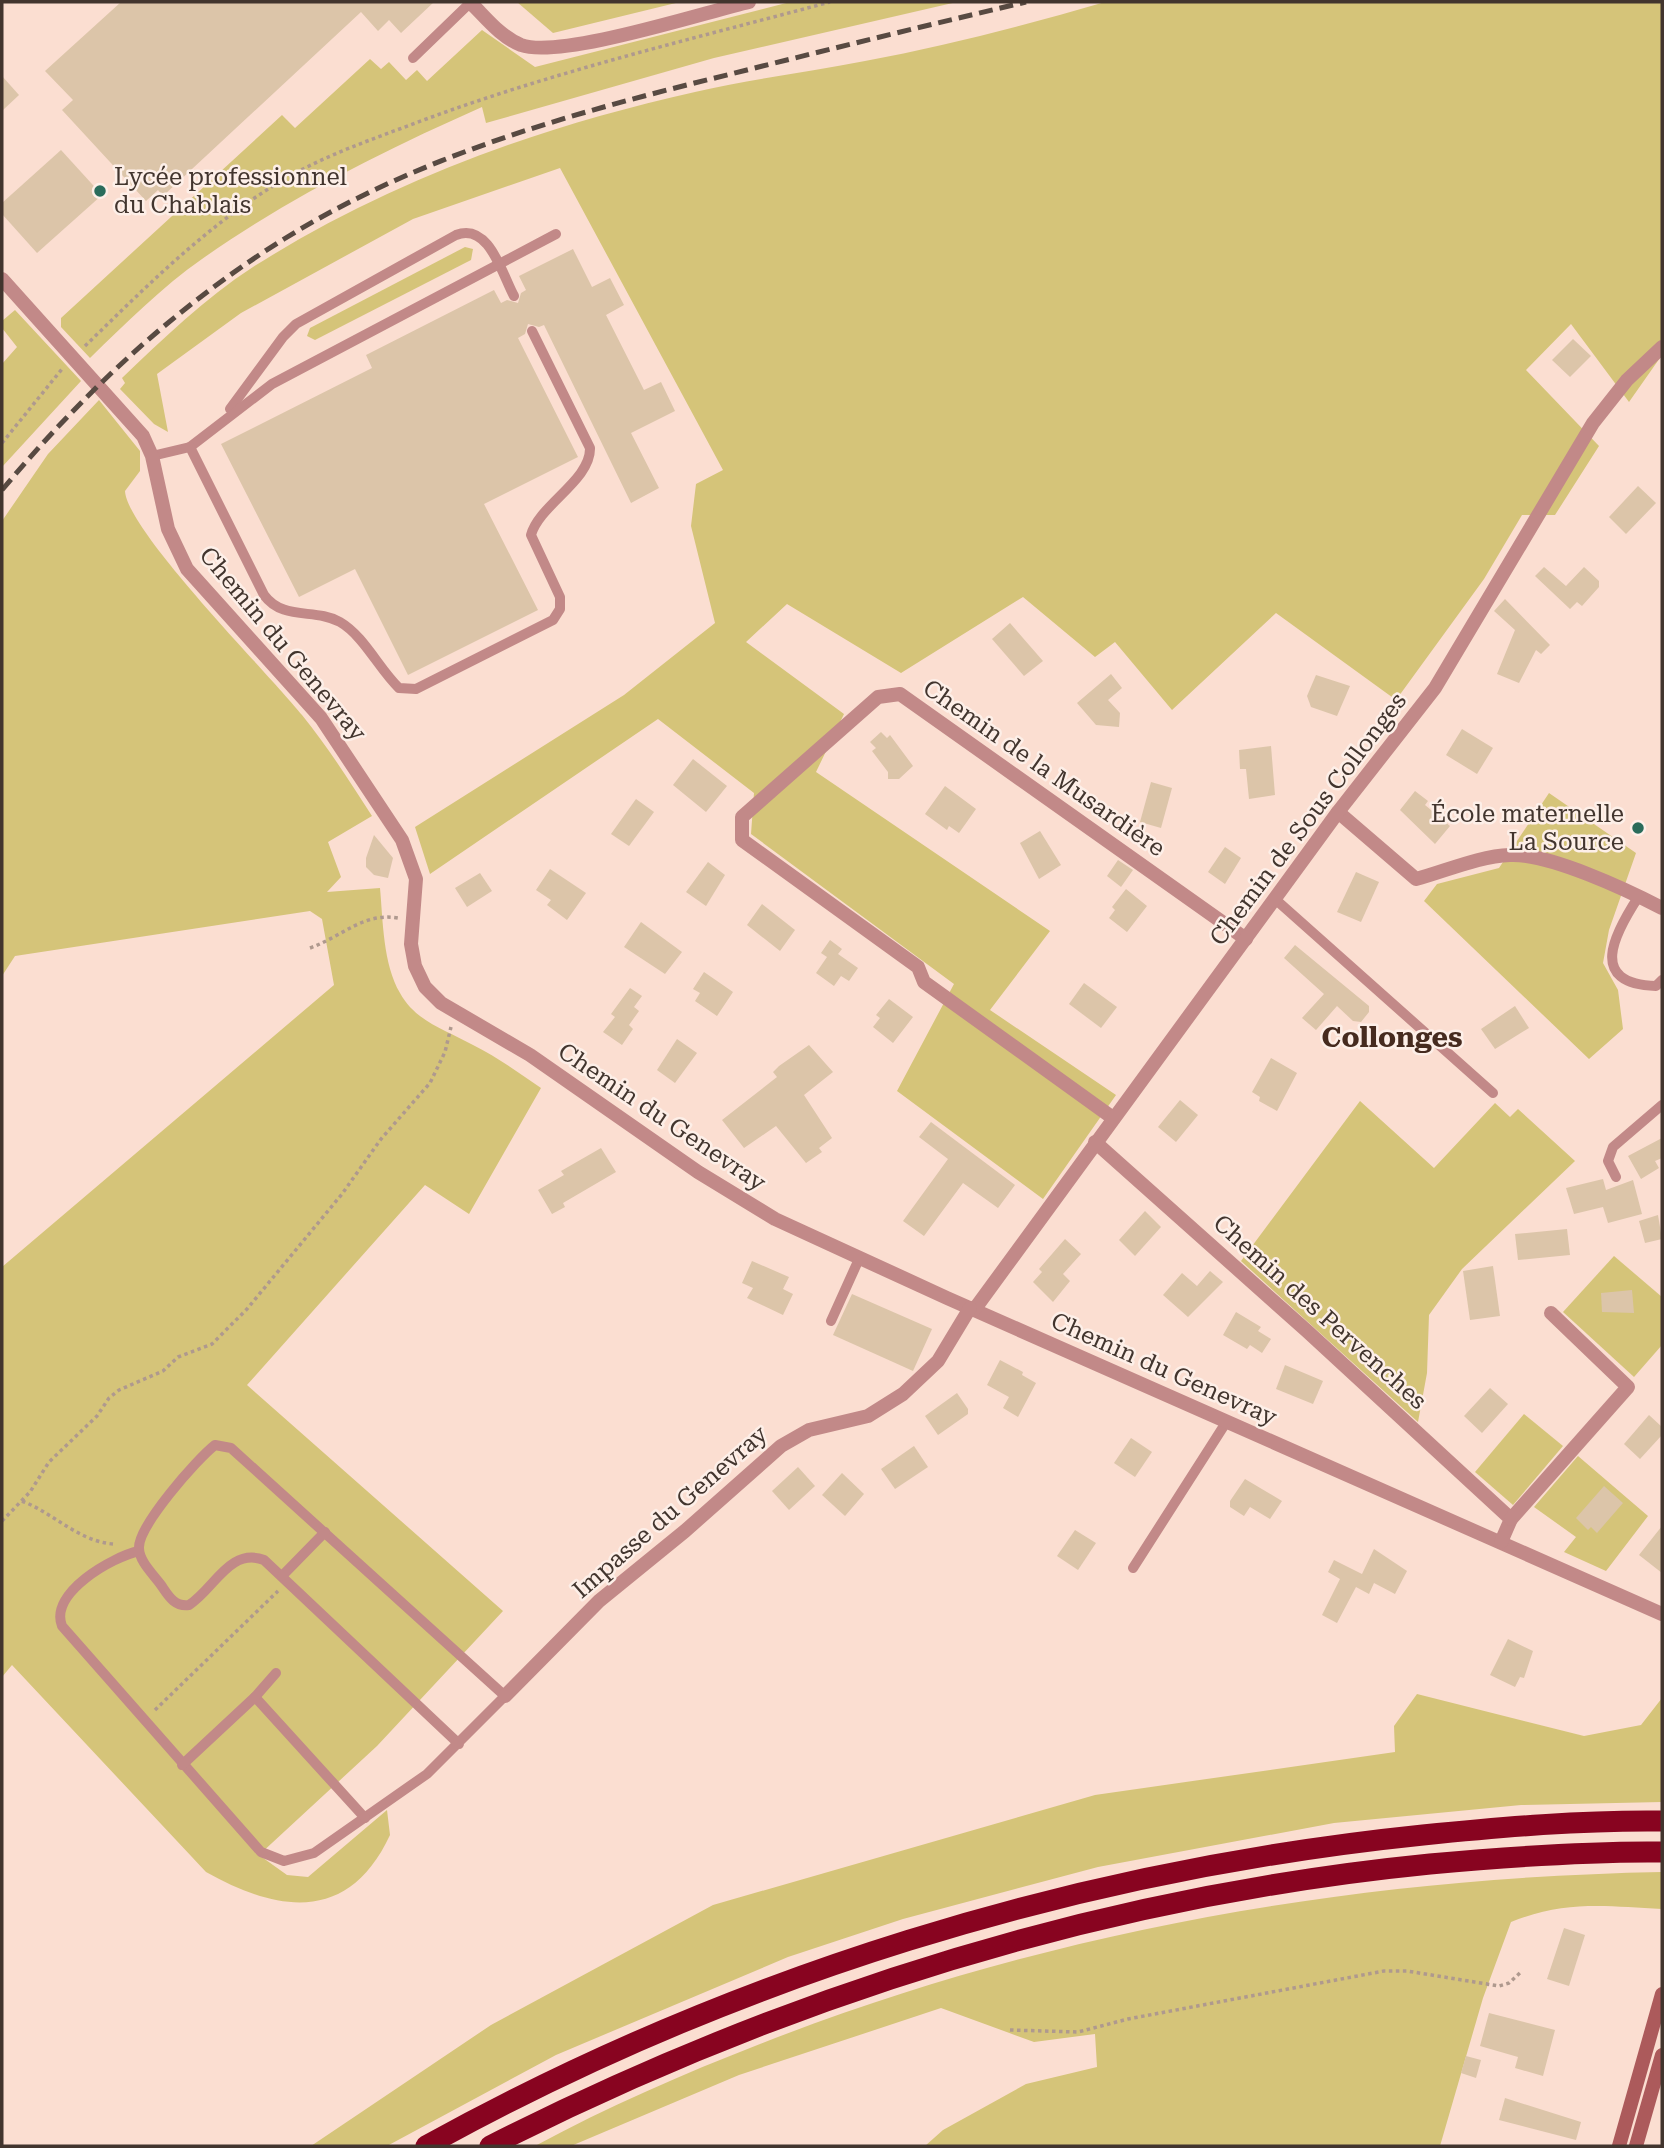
<svg xmlns="http://www.w3.org/2000/svg" width="1664" height="2148" font-family="'Roboto Serif',serif">
<rect width="100%" height="100%" fill="#fbded1"/>
<g fill="#d5c479">
<polygon points="517,2 680,2 553,33"/>
<path d="M790,2H957L714,58L486,123L482,107C385,150 290,197 202,259C162,287 126,323 90,358L61,327V318L282,115L295,128L370,59L381,69L389,62L406,80L417,70L427,81L482,30L535,67Z"/>
<path d="M1105,2H1662V355L1629,402L1571,324L1526,370L1599,446L1555,515H1522L1484,579L1396,700L1276,613L1172,710L1115,642L1095,657L1023,597L901,673L787,604L746,642L844,714L816,772L1050,931L990,1010L1116,1095L1043,1199L897,1091L954,984L751,834L754,793L658,719L430,874L415,827L624,695L715,623L691,526L696,484L723,470L560,168L413,219L241,313L157,374L168,432L154,424L120,389L125,383L122,378C163,339 205,298 253,267C389,181 539,127 695,92C751,79 808,72 865,61C946,46 1026,25 1105,2Z"/>
<polygon points="465,247 473,249 471,260 315,340 307,336 310,328"/>
<polygon points="15,310 81,381 2,467 2,364 17,347 2,328 2,321"/>
<path d="M99,400L140,451V471L125,491C127,531 270,675 302,715C328,747 350,782 372,816L328,842L341,877L327,892L380,888C383,921 383,964 400,993C416,1022 446,1030 473,1045C497,1057 519,1073 541,1088L469,1214L425,1185L247,1385L503,1611L377,1746L259,1855L287,1875L308,1877L387,1810L390,1835C349,1923 279,1913 206,1872L12,1665L2,1677V1267L334,985L322,919L310,911L15,956L2,976V521L48,454Z"/>
<polygon points="1549,793 1636,853 1609,930 1603,963 1618,990 1623,1029 1589,1059 1424,901 1437,884 1499,868"/>
<polygon points="1360,1101 1434,1168 1495,1103 1510,1117 1518,1109 1575,1161 1462,1269 1429,1315 1427,1373 1418,1422 1241,1261"/>
<polygon points="1614,1256 1662,1297 1662,1345 1634,1377 1563,1312"/>
<polygon points="1524,1414 1563,1446 1513,1505 1475,1472"/>
<polygon points="1578,1456 1648,1516 1606,1571 1564,1552 1576,1537 1534,1507"/>
<polygon points="1417,1694 1584,1736 1641,1725 1662,1698 1662,1802 1521,1805 1334,1823 1098,1867 903,1919 788,1957 556,2055 387,2146 311,2146 491,2025 713,1905 1095,1795 1395,1752 1394,1726"/>
<path d="M1662,1872V1909C1606,1906 1565,1900 1511,1922L1483,1998L1440,2146H925L943,2130L1026,2084L1097,2067L1095,2034L1034,2042L941,2008L739,2075L571,2146H535C607,2107 683,2074 760,2044C1048,1931 1353,1878 1662,1872Z"/>
</g>
<g fill="#dcc5a9">
<polygon points="121,2 434,2 401,33 389,20 378,31 361,12 163,196 158,190 146,201 62,110 73,100 45,71"/>
<polygon points="2,76 19,95 2,111"/>
<polygon points="61,150 102,195 37,253 2,214 2,203"/>
<polygon points="573,249 592,287 610,278 624,305 606,315 644,390 661,382 675,411 631,433 659,488 631,503 544,325 539,327 528,324 525,334 518,338 578,457 484,504 538,610 408,675 355,569 299,597 221,444 372,368 366,355 494,290 501,303 507,300 518,303 521,293 526,290 519,276"/>
<polygon points="1573,339 1591,356 1570,377 1552,360"/>
<polygon points="1638,486 1656,503 1626,534 1609,517"/>
<polygon points="1544,567 1566,586 1584,567 1599,581 1599,587 1582,606 1577,602 1570,609 1535,576"/>
<polygon points="1505,599 1550,645 1541,654 1536,650 1519,683 1497,674 1515,630 1494,611"/>
<polygon points="1010,623 1043,661 1024,676 992,639"/>
<polygon points="1111,674 1122,688 1108,700 1120,713 1119,727 1096,725 1077,703"/>
<polygon points="1316,675 1350,686 1337,716 1311,707 1307,696"/>
<polygon points="1462,729 1493,748 1477,774 1446,755"/>
<polygon points="881,732 887,738 890,735 913,766 899,779 888,779 888,772 872,751 876,748 870,742"/>
<polygon points="1271,746 1275,795 1249,799 1246,769 1240,769 1239,750"/>
<polygon points="693,759 727,786 706,812 673,785"/>
<polygon points="1151,782 1172,788 1161,828 1140,822"/>
<polygon points="945,786 976,809 959,833 949,826 947,830 925,814"/>
<polygon points="1415,791 1428,801 1425,805 1450,826 1435,844 1400,810"/>
<polygon points="636,799 654,812 629,846 611,834"/>
<polygon points="1040,831 1061,865 1039,879 1020,843"/>
<polygon points="374,835 393,858 388,878 374,875 366,867 366,858"/>
<polygon points="1225,847 1241,858 1225,884 1208,872"/>
<polygon points="1118,860 1133,870 1121,887 1107,876"/>
<polygon points="708,862 725,875 706,906 686,892"/>
<polygon points="550,869 586,893 567,920 547,905 551,900 536,890"/>
<polygon points="1356,872 1379,882 1361,922 1337,912"/>
<polygon points="480,873 492,891 467,907 455,888"/>
<polygon points="1126,889 1147,906 1127,932 1109,918 1115,910 1112,907"/>
<polygon points="762,904 795,930 780,951 747,925"/>
<polygon points="641,922 682,952 665,974 624,947"/>
<polygon points="830,940 842,949 838,954 858,968 849,981 841,976 834,986 816,973 827,957 821,953"/>
<polygon points="1295,945 1369,1006 1369,1012 1361,1022 1353,1021 1337,1006 1316,1030 1302,1018 1324,994 1284,958"/>
<polygon points="704,972 733,992 717,1016 695,1001 700,993 693,989"/>
<polygon points="1084,983 1117,1007 1101,1028 1069,1004"/>
<polygon points="630,988 642,996 634,1007 639,1011 629,1025 633,1029 622,1045 603,1032 615,1017 611,1014"/>
<polygon points="889,999 913,1017 893,1043 873,1027 880,1018 876,1015"/>
<polygon points="1515,1006 1529,1028 1495,1049 1481,1029"/>
<polygon points="677,1039 697,1053 675,1083 657,1070"/>
<polygon points="809,1045 833,1072 804,1095 832,1138 819,1148 822,1152 806,1163 776,1126 744,1148 722,1120 777,1077 773,1072 779,1066"/>
<polygon points="1271,1058 1297,1073 1277,1111 1259,1101 1260,1097 1252,1092"/>
<polygon points="1180,1100 1198,1115 1176,1142 1158,1127"/>
<polygon points="931,1122 1015,1185 998,1208 963,1183 924,1236 903,1221 948,1159 919,1137"/>
<polygon points="1662,1138 1662,1158 1655,1161 1659,1168 1641,1179 1628,1156"/>
<polygon points="601,1148 616,1172 563,1203 565,1207 552,1214 538,1190 564,1175 561,1171"/>
<polygon points="1603,1179 1606,1190 1633,1180 1642,1214 1608,1223 1603,1207 1574,1214 1566,1188"/>
<polygon points="1145,1211 1161,1227 1135,1256 1119,1240"/>
<polygon points="1658,1215 1662,1239 1645,1243 1639,1221"/>
<polygon points="1567,1229 1570,1255 1518,1260 1515,1234"/>
<polygon points="1065,1239 1081,1254 1063,1274 1070,1281 1053,1302 1033,1282 1042,1272 1039,1269"/>
<polygon points="752,1261 789,1277 783,1289 793,1294 783,1315 747,1298 753,1288 742,1283"/>
<polygon points="1493,1266 1500,1316 1470,1320 1463,1271"/>
<polygon points="1210,1271 1223,1282 1188,1317 1163,1295 1182,1273 1197,1286"/>
<polygon points="1632,1290 1634,1313 1602,1312 1601,1293"/>
<polygon points="852,1294 932,1329 913,1371 833,1335"/>
<polygon points="1236,1312 1261,1327 1258,1331 1271,1339 1262,1353 1250,1345 1247,1349 1223,1335"/>
<polygon points="1000,1360 1023,1372 1022,1375 1036,1383 1018,1417 1003,1408 1009,1397 987,1385"/>
<polygon points="1285,1365 1323,1381 1313,1404 1276,1389"/>
<polygon points="1490,1388 1508,1404 1482,1433 1464,1416"/>
<polygon points="957,1393 968,1409 968,1414 938,1435 925,1416"/>
<polygon points="1649,1415 1662,1427 1662,1435 1640,1459 1624,1444"/>
<polygon points="1131,1438 1152,1452 1135,1477 1114,1463"/>
<polygon points="914,1446 928,1467 895,1489 881,1469"/>
<polygon points="798,1467 815,1486 789,1510 772,1491"/>
<polygon points="842,1473 864,1494 845,1516 822,1495"/>
<polygon points="1245,1479 1282,1501 1270,1519 1250,1507 1244,1516 1230,1507 1230,1501"/>
<polygon points="1604,1486 1623,1503 1597,1533 1591,1527 1588,1530 1576,1518"/>
<polygon points="1662,1526 1662,1573 1639,1555"/>
<polygon points="1075,1530 1096,1543 1078,1570 1057,1556"/>
<polygon points="1374,1549 1407,1571 1395,1594 1374,1583 1369,1594 1356,1587 1337,1623 1322,1615 1340,1579 1328,1572 1334,1560 1362,1574"/>
<polygon points="1508,1639 1533,1651 1524,1678 1520,1677 1515,1687 1490,1675"/>
<polygon points="1564,1928 1585,1935 1569,1986 1547,1979"/>
<polygon points="1489,2013 1555,2030 1543,2076 1515,2068 1518,2057 1480,2046"/>
<polygon points="1466,2056 1481,2060 1476,2078 1461,2073"/>
<polygon points="1505,2098 1581,2122 1576,2140 1499,2120"/>
</g>
<g fill="none" stroke-linecap="round" stroke-linejoin="round">
<g stroke="#af998e" stroke-width="3.5" stroke-dasharray="3.5 3.5" stroke-linecap="butt">
<path d="M85,346C147,286 208,224 283,180C329,153 379,137 429,118C560,70 696,38 830,2"/>
<polyline points="2,443 62,369"/>
<path d="M310,948C343,936 364,912 398,918"/>
<path d="M22,1501C55,1514 78,1541 113,1544"/>
<polyline points="2,1521 30,1492 49,1462 97,1416 109,1398 119,1390 163,1371 178,1357 212,1344 247,1309 342,1194 381,1139 430,1083 445,1052 451,1027"/>
<polyline points="155,1710 278,1591"/>
<polyline points="1010,2030 1078,2032 1128,2019 1384,1971 1407,1971 1499,1986 1509,1983 1521,1972"/>
</g>
<g stroke="#c28988" stroke-width="10">
<polyline points="413,58 471,2"/>
<path d="M230,409L283,337L296,324L456,235C489,222 502,274 514,296"/>
<polyline points="190,447 272,384 556,234"/>
<path d="M152,456L190,447L264,595C283,621 315,608 340,622C364,636 379,669 399,688L416,689L553,620L560,609V597L531,535C539,505 591,480 590,448L532,331"/>
<path d="M1639,896C1614,934 1587,984 1656,986L1662,980"/>
<polyline points="1275,899 1493,1093"/>
<polyline points="1616,1177 1608,1161 1613,1147 1662,1105"/>
<polyline points="831,1321 859,1259"/>
<path d="M139,1551C112,1557 49,1593 62,1626L261,1852L284,1861L314,1853L427,1774L505,1696L231,1448L215,1445C197,1459 138,1526 139,1548C139,1561 153,1574 161,1585C168,1595 174,1607 189,1605C214,1589 230,1547 264,1560L459,1744"/>
<polyline points="1133,1568 1227,1421"/>
<polyline points="282,1576 325,1532"/>
<polyline points="255,1697 365,1818"/>
<polyline points="182,1765 255,1697 276,1673"/>
</g>
<g stroke="#c28988" stroke-width="14">
<path d="M472,4C487,19 501,37 521,45C561,59 702,13 749,2"/>
<polyline points="2,279 143,436 152,456 168,529 187,569 321,718 402,840 416,879 411,944 415,966 425,987 441,1003 530,1055 698,1172 775,1219 947,1298 1662,1614"/>
<path d="M1338,812L1416,879C1446,871 1479,856 1510,855C1549,853 1627,890 1662,908"/>
<polyline points="1113,1118 924,982 918,967 742,840 742,817 878,697 900,694 1246,939"/>
<polyline points="1095,1142 1307,1331 1511,1519 1501,1542"/>
<polyline points="974,1310 1338,812 1435,688 1593,423 1627,380 1662,347"/>
<polyline points="1511,1519 1628,1387 1551,1313"/>
<polyline points="505,1696 599,1601 685,1531 781,1446 809,1430 868,1416 903,1394 938,1361 970,1308"/>
</g>
<g stroke="#ac5a5b" stroke-width="14">
<polyline points="1619,2146 1662,1994"/>
<polyline points="1636,2146 1662,2055"/>
</g>
<g stroke="#880420" stroke-width="21">
<path d="M426,2146C733,1976 1074,1871 1423,1835C1502,1827 1583,1820 1662,1821"/>
<path d="M490,2146C786,1996 1098,1897 1430,1864C1507,1857 1585,1851 1662,1852"/>
</g>
<path stroke="#584a42" stroke-width="5" stroke-dasharray="14 7" stroke-linecap="butt" d="M2,490C84,392 175,307 284,239C421,154 576,112 731,74C830,49 928,25 1026,2"/>
</g>
<g fill="#2a6c5b" stroke="#fdefe8" stroke-width="2.5">
<circle cx="100" cy="191" r="7"/>
<circle cx="1638" cy="828" r="7"/>
</g>
<g text-anchor="middle" stroke-width="5" stroke-linejoin="round" paint-order="stroke">
<g font-size="24" fill="#42352e" stroke="#fdefe8" text-anchor="start">
<text x="114" y="185">Lycée professionnel<tspan x="114" dy="28">du Chablais</tspan></text>
<text x="1624" y="822" text-anchor="end">École maternelle<tspan x="1624" dy="28">La Source</tspan></text>
</g>
<g font-size="24" fill="#42352e" stroke="#fdefe8">
<text transform="translate(283 644) rotate(50)" y="8">Chemin du Genevray</text>
<text transform="translate(1044 768) rotate(35)" y="8">Chemin de la Musardière</text>
<text transform="translate(1308 819) rotate(-53)" y="8">Chemin de Sous Collonges</text>
<text transform="translate(662 1117) rotate(34)" y="8">Chemin du Genevray</text>
<text transform="translate(1320 1312) rotate(42)" y="8">Chemin des Pervenches</text>
<text transform="translate(1164 1369) rotate(24)" y="8">Chemin du Genevray</text>
<text transform="translate(670 1512) rotate(-41)" y="8">Impasse du Genevray</text>
</g>
<g font-size="28" font-weight="bold" fill="#462b1f" stroke="#fdefe8">
<text x="1392" y="1047">Collonges</text>
</g>
</g>
<rect width="1664" height="2148" fill="none" stroke="#42352e" stroke-width="7"/>
</svg>
